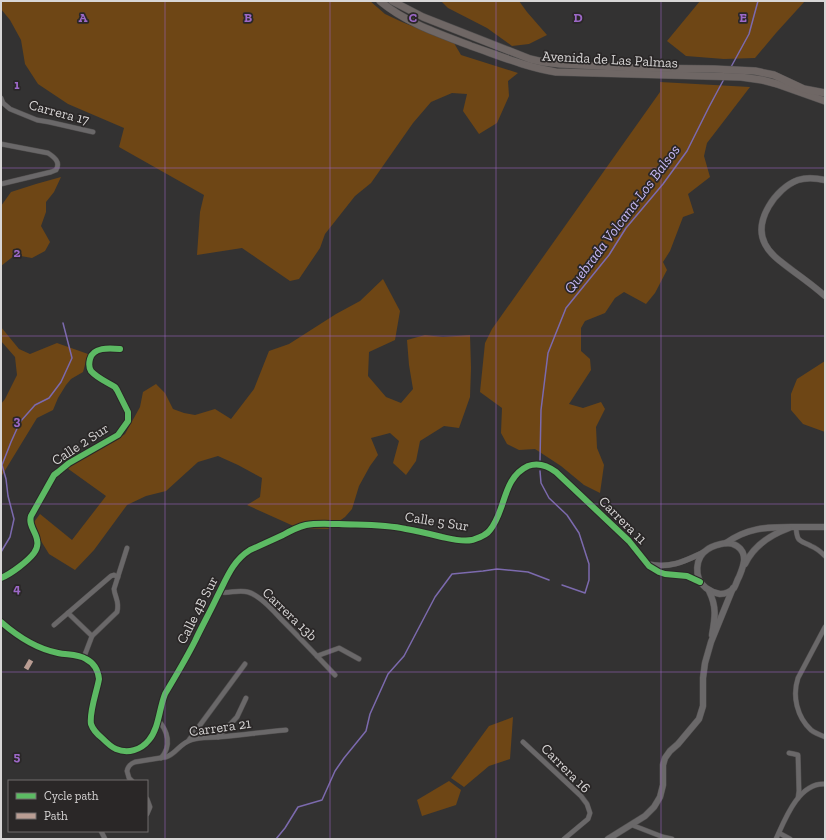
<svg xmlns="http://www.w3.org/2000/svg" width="826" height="840" font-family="'Zilla Slab',serif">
<rect width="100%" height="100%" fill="#333232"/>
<g fill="#6e4615">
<polygon points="1,1 370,1 385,14 402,22 454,43 461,55 518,73 508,81 509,96 497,123 479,134 463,111 467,94 452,93 431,102 413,123 371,183 355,196 325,234 320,248 299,279 290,281 242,248 197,255 200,212 204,195 119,147 124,128 68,104 38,84 25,64 21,40 10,20 1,9"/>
<polygon points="441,1 519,1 527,12 547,35 529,44 512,46 487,28 448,8"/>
<polygon points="700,1 805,1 776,33 755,58 724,59 686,56 667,41"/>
<polygon points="660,82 750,87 707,143 704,156 710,177 688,194 694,213 683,217 670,251 663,262 667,270 655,293 646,304 624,292 615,298 605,313 585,321 581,328 581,351 590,359 591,370 569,404 583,408 601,402 605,409 596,427 597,448 604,465 600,493 584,485 561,466 535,449 519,450 507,444 501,433 502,408 480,392 485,343 492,329 660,92"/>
<polygon points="61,177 54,192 46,202 46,212 41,226 50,242 45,251 32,258 15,255 1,266 1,206 11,192 36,184"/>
<polygon points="383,279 400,311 395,340 369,352 368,376 386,397 401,403 413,389 409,365 407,340 425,335 443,337 470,335 471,368 470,397 459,428 444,426 420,441 416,461 406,475 393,463 399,441 390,433 371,438 378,455 370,466 359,486 352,509 345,517 328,529 298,528 247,505 260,497 262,478 238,465 218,456 198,462 166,491 146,496 127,505 94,550 75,570 49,554 41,541 34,522 40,514 72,540 106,496 67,468 115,441 125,434 140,407 143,392 156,384 165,393 173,409 184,413 195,415 215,409 231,419 241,406 254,389 269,351 289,344 336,314 360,301"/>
<polygon points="1,327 19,349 30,354 57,343 88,354 83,372 71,379 66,385 58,398 53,410 37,418 1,477 1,404 5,399 17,375 15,357 1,341"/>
<polygon points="825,361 825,432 803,424 791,410 791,394 797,379"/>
<polygon points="513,717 510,759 489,766 464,787 451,778 489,726"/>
<polygon points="449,781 461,790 456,805 422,816 417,800"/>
</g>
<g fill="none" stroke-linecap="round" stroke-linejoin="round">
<g stroke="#7c6aae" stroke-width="1.5">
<polyline points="731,67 749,34 758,1"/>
<polyline points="540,460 541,410 548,353 566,308 609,255 626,228 663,184 687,151 709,107 724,79"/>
<polyline points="540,471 541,483 549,498 567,515 579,533 589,564 589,580 585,593 562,585"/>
<polyline points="1,552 10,537 14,519 8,496 6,479 2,465 11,442 20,422 35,405 49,398 61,382 72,358 63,323"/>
<polyline points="276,839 285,828 298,807 322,800 335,771 344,758 366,731 370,714 388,674 404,656 435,597 452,574 483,571 497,569 528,572 549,580"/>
</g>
<defs>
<g id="minor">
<polyline points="1,98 3,103 10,109 37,120 49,122 93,132"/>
<path d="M1,144L48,153C54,157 61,162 56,170L51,172L1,184"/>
<path d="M796,527C797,542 799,540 811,546C816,548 821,552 825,556"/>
<path d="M1,578C11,574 28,561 34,553C37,549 38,544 37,540C36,532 28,525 31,516L54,475L58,472L69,463L118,435L128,421V412L117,390L115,387C107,382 97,378 91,371C89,368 89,363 90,359C93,347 109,348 120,349"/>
<path d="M220,592C229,594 238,589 248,592C259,595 273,610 281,619C299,637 317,656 335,675"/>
<polyline points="68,613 92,636"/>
<polyline points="54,625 111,576 114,575 118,577"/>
<path d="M825,627L798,678C792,696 797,717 811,730C815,733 820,735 825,737"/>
<polyline points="317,656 339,648 359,659"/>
<path d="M84,657L92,636L117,612C120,602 115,598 114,589L127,548"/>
<path d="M158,720C168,731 172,746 161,758"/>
<polyline points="218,737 237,717 246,698"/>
<polyline points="189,740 245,664"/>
<polyline points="523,742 581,796 587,804 590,813 588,819 564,839"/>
<polyline points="789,753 794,754 798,755 799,791 798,798"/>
<path d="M132,781L129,778L127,771C128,766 130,764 135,762L166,757C176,754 179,744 191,740C200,737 210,738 219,737C241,735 264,732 286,730"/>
<polyline points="147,799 150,807 147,814"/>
<polyline points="632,825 663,837 672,839"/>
<polyline points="101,831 105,839"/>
<polyline points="779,833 790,839"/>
<path d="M776,839C785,819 799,782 825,784"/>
</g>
<g id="tertiary">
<path d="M648,564C670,569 685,561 704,552"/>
<path d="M1,622C17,636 37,649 58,653C67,655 78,654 86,659C94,663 98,670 99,679C97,691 89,712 91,724C93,730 97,734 102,738C106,742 111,747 116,749C128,754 141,750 149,740C159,728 159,709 165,694C175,677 186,659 195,641C202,626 210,612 217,597C226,580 232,561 250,550C261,545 272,540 283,535C290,531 298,527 306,525C316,523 328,524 339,524C362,525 384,524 406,529C418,531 430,534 442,537C451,539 462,542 472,540C478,538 486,536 490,530C506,511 502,478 528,466C539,462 548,466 556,472L629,541L649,566L659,572L665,574L687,576L700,582"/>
</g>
<g id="secondary">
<path d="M825,180C816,178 807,177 798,180C776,188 753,221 765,244C771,256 783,263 793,271C804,279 815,287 825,296"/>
<path d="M726,543C730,543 734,544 737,546C749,554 743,567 739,577C737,580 736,585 734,588C730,592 725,594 720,594C715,593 710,591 706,588C693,578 695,557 708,549C714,545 720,544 726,543Z"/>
<path d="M726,543C747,528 766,527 791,527C802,527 814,527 825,527"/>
<path d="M745,564C754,545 770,535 789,528"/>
<path d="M709,591C717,607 715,618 712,635"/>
<polyline points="608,839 645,816 654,807 660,797 663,785 663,765 665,758 670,751 678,744 699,719 703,706 703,678 705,663 711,642 733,588"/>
</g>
<g id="primary">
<path d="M380,1C406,23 440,34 471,46C500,56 526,67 556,72L741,77L762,80L777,84L825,101"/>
<polyline points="392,1 423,17 530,59 543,62 560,64 635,68 714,69 755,71 774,75 804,89 825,93"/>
</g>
</defs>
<use href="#minor" stroke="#514f4f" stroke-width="5.5"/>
<use href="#tertiary" stroke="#514f4f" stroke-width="6"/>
<use href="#secondary" stroke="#514f4f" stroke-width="7"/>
<use href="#primary" stroke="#514f4f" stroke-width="8"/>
<use href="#minor" stroke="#6a6869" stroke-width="4.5"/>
<use href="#tertiary" stroke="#6a6869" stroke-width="5.5"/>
<use href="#secondary" stroke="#6a6869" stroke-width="6"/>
<use href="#primary" stroke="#6f6765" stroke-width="7"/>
<polyline stroke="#b99d93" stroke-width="5" stroke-dasharray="10 5" stroke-linecap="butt" points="26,669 33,657"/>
<defs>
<g id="cycleway">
<path d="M1,578C11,574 28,561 34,553C37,549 38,544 37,540C36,532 28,525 31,516L54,475L58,472L69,463L118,435L128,421V412L117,390L115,387C107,382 97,378 91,371C89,368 89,363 90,359C93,347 109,348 120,349"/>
<path d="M1,622C17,636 37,649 58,653C67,655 78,654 86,659C94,663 98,670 99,679C97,691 89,712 91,724C93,730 97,734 102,738C106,742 111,747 116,749C128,754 141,750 149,740C159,728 159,709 165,694C175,677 186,659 195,641C202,626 210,612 217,597C226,580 232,561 250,550C261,545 272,540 283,535C290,531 298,527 306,525C316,523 328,524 339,524C362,525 384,524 406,529C418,531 430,534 442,537C451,539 462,542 472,540C478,538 486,536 490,530C506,511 502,478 528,466C539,462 548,466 556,472L629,541L649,566L659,572L665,574L687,576L700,582"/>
</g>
</defs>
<use href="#cycleway" stroke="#2a2727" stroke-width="8"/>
<use href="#cycleway" stroke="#5cba63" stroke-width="6"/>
</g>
<path fill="none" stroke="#9c68c7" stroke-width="1" stroke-opacity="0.55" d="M165,1V839M330,1V839M496,1V839M661,1V839M1,168H825M1,336H825M1,504H825M1,672H825"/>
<g text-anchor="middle" stroke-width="3.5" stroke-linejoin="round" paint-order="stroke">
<g font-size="14" fill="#d8d6d6" stroke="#2a2727">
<text transform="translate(610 59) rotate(3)" y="5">Avenida de Las Palmas</text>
<text transform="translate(59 112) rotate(15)" y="5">Carrera 17</text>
<text transform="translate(80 444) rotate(-33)" y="5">Calle 2 Sur</text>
<text transform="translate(623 520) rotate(45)" y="5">Carrera 11</text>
<text transform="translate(437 521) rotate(9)" y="5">Calle 5 Sur</text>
<text transform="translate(197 610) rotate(-63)" y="5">Calle 4B Sur</text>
<text transform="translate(290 614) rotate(44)" y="5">Carrera 13b</text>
<text transform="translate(220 727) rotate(-8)" y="5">Carrera 21</text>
<text transform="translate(566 768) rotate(45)" y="5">Carrera 16</text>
</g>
<g font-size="15" font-style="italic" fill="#c5b7f4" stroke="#2a2727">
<text transform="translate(622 219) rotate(-53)" y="5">Quebrada Volcana-Los Balsos</text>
</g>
</g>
<g font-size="13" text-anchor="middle" font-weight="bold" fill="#9c68c7" stroke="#2a2727" stroke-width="3.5" stroke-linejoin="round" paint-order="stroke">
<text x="83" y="22">A</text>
<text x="248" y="22">B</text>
<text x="413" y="22">C</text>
<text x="578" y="22">D</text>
<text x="743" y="22">E</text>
<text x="17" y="89">1</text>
<text x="17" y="257">2</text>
<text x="17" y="425">3</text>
<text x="17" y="593">4</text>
<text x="17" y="761">5</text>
</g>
<rect width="826" height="840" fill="none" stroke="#d8d6d6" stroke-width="4"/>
<rect x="8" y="780" width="140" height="52" fill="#2a2727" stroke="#706d6d"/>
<rect x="16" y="793" width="20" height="6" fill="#5cba63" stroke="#706d6d"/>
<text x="44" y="800" font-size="12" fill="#d8d6d6">Cycle path</text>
<rect x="16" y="813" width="20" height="6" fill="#b99d93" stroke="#706d6d"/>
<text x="44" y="820" font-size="12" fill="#d8d6d6">Path</text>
</svg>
